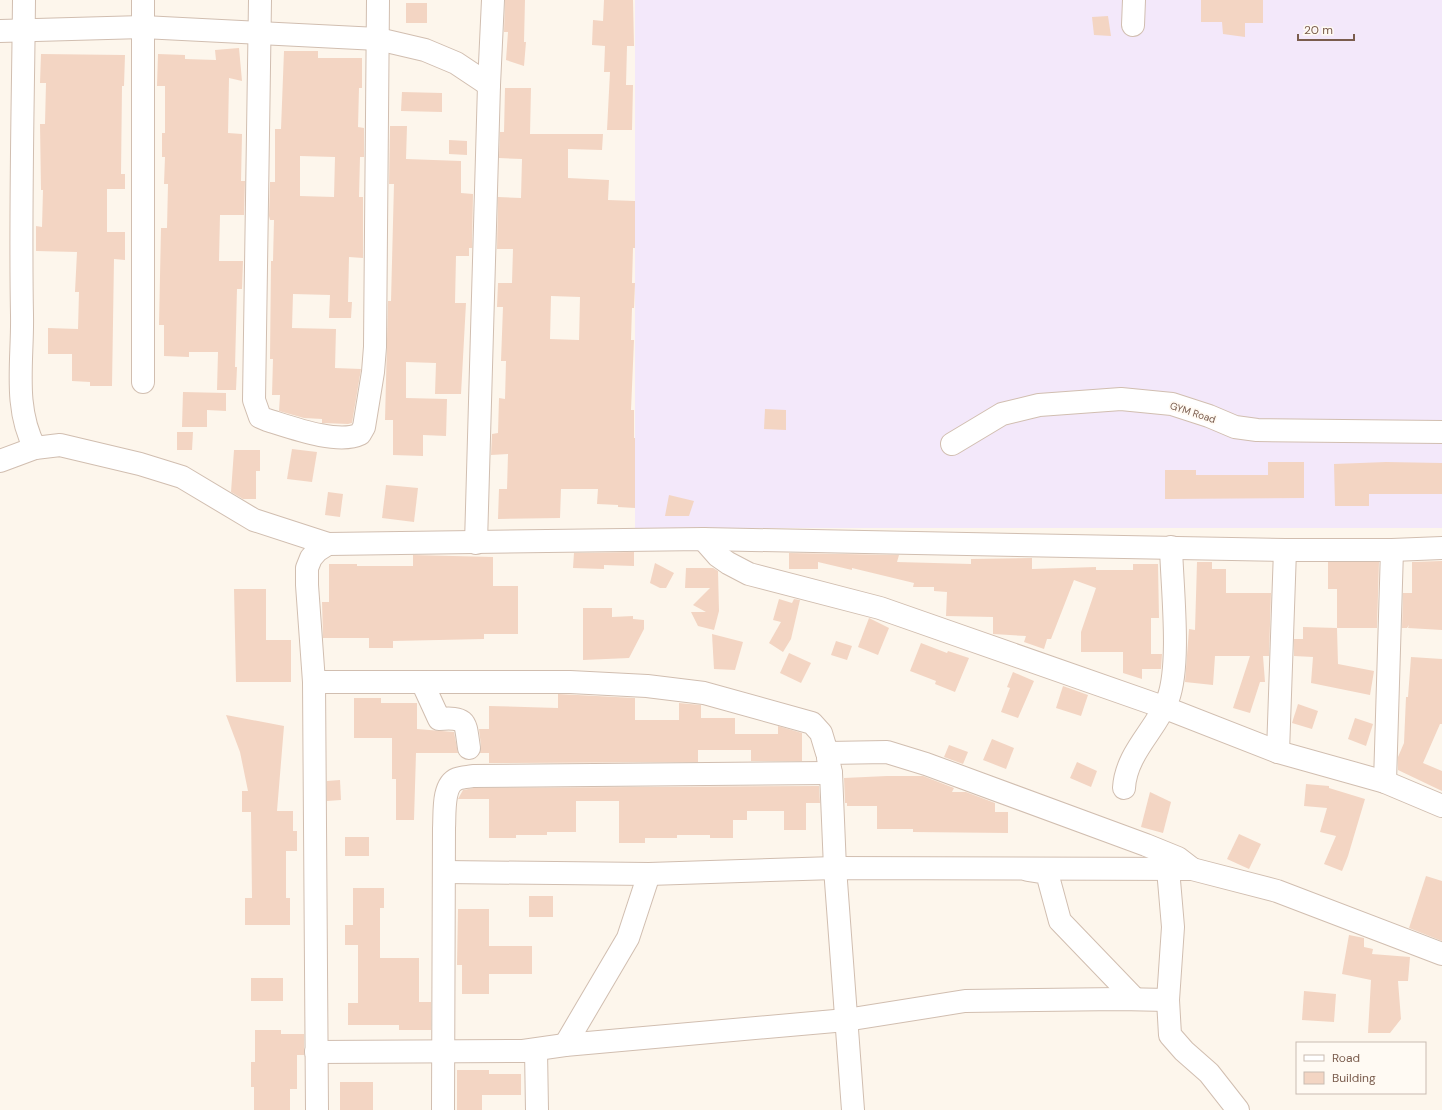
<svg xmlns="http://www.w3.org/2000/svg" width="1442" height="1110" font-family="'DM Sans',sans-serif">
<rect width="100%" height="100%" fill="#fdf6ec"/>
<rect fill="#f3e8fa" x="635" y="0" width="807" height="528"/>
<g fill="#f3d5c3" fill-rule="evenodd">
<polygon points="505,0 525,0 524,42 526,42 524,66 506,60 508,32 504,32"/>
<polygon points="604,0 633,0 634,46 627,46 626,85 633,85 632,130 607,130 610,72 604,72 605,46 592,45 593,20 603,21"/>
<polygon points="1201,0 1263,0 1263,23 1245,23 1245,37 1223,34 1222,22 1201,22"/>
<rect x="406" y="3" width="21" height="20"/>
<polygon points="1108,16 1111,36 1094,35 1092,17"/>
<polygon points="239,48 242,81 229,78 228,133 242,134 241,181 245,181 244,215 220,215 219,261 243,261 242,289 237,289 235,367 237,367 236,390 217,390 218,352 189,352 189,357 164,356 164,325 159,325 161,228 167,228 168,184 164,184 165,157 162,157 162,133 165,133 165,86 157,86 158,54 185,55 185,59 216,60 215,50"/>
<path d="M284,51H318V58H362V88H359L358,127L364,128V157H360L359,197H363V258L349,257L348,302H352L351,318H329L330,295L293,294L292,328L336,329L335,368L361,369L352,423L348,424L322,423V419L304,418L279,411L280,395H272L273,359H270L271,261H273L274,220H270L269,216L270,182H275V129H281ZM300,156L335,157L334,197L300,196Z"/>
<polygon points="41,54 125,55 124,86 122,86 121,174 125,174 125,189 107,189 107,232 125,232 125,260 114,259 112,386 90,386 90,382 72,381 72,354 48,354 48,328 78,329 79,292 75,292 77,252 36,251 36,226 42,227 43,190 41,190 40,124 45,124 46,83 40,83"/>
<path d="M505,88H531L530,134H603L602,150L568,149V178L609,180L608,200L635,201V248H633L632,283H635L634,308H632L631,340H634L631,410H634V438H635V508L618,507V505L597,504L598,489H561L560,518L498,519L499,489H507L508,454L491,455L492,434L498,433L499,398L505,399L506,361H501L503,307H497L498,283H512L513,249H497L498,197L521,198L522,159L499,158L500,132H504ZM551,296L580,297L579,340L550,339Z"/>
<polygon points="402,92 442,93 442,112 401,111"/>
<polygon points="390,126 407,126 406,159 461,161 461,193 473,194 472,248 469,248 469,256 456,256 455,303 466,303 461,394 435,394 436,363 406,362 406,398 447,399 446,436 423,435 423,456 393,455 393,420 385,420 388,301 391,301 394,184 389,184"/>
<polygon points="449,140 467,141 467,155 449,154"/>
<polygon points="183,392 226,393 226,411 207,410 207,427 182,427"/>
<polygon points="765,409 786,410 786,430 764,429"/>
<polygon points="177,432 193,432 192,450 177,450"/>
<polygon points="292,449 317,452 312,482 287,479"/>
<polygon points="234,450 260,450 260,471 256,471 256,499 243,499 231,492"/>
<polygon points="1268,462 1304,462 1304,498 1165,499 1165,470 1196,470 1196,475 1268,475"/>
<polygon points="1386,462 1442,463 1442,494 1369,494 1369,506 1335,506 1334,464"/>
<polygon points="386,485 418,488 414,522 382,518"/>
<polygon points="328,492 343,494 340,517 325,515"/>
<polygon points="669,495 694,501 689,516 665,516"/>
<polygon points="634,552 634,566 604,565 604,569 573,568 574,553"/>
<polygon points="789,553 899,555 897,562 971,564 971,559 1032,558 1032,569 1096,567 1096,570 1133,570 1133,564 1158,564 1159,618 1151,618 1151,654 1162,654 1161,669 1142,669 1142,679 1123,673 1123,652 1081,652 1081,632 1096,588 1074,580 1051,639 1047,639 1044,649 1024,642 1026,636 993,634 993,617 946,616 947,592 934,591 934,587 913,587 914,583 852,568 852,570 818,562 818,569 789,569"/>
<polygon points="413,555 493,557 493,586 518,586 518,634 484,634 484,639 393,641 393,648 369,648 369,638 323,638 322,602 329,602 329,564 357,564 357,566 413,566"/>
<polygon points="1442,561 1442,630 1408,628 1409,625 1407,628 1402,628 1403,593 1412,593 1412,562"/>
<polygon points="1197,562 1212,562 1212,569 1226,569 1226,593 1271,593 1269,656 1263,656 1265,682 1260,682 1250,713 1233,708 1250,656 1215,656 1213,685 1185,682 1189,629 1195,630"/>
<polygon points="1328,562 1379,562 1377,628 1337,628 1337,589 1328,589"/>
<polygon points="655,563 674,573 666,588 660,588 650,583"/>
<polygon points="686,568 713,568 718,571 719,611 714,630 698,626 691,612 706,612 693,605 710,588 685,588"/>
<polygon points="234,589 266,589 266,640 291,640 291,682 236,682"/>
<polygon points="779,599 792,603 794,599 800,600 791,639 783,652 769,643 781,622 773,620"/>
<polygon points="583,608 612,608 612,617 633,616 633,619 644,620 644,629 629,658 583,660"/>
<polygon points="869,618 889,628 878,655 858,647"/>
<polygon points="1303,627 1337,628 1338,664 1374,671 1370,695 1311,683 1313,657 1294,656 1294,639 1303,639"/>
<polygon points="712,634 743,642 735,670 714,669"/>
<polygon points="836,641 852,646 847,660 831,655"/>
<polygon points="921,643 947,653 948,651 969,658 955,692 935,684 936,681 910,671"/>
<polygon points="789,653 811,663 801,683 780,673"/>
<polygon points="1411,657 1442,659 1442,724 1440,724 1423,763 1442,771 1442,791 1398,770 1398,757 1404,743 1406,697 1408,697"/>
<polygon points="1013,672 1034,681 1018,718 1001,712 1010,688 1007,687"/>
<polygon points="1063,686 1088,695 1081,716 1056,708"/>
<polygon points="558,694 635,698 635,720 679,720 679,703 701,705 701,718 735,718 735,734 778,734 778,726 802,733 802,761 751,761 751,750 698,750 698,762 489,763 489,753 480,753 481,746 479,729 489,729 489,706 558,708"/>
<polygon points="354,698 381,698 381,703 417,703 417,729 454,732 458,753 416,753 414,820 396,820 396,779 392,779 392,738 354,738"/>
<polygon points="1298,704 1318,711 1312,729 1292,723"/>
<polygon points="226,715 284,726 277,811 293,811 293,831 297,831 297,851 286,851 286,898 290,898 290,925 245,925 245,898 252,898 251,812 242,812 242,791 248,791 240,752"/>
<polygon points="1355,718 1373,724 1366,746 1348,739"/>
<polygon points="992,739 1014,748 1006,769 983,760"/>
<polygon points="949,745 968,752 963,764 944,757"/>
<polygon points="1077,762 1097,771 1091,787 1070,778"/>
<polygon points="887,776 923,776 954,788 952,792 966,792 995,803 995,812 1008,812 1008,833 913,832 913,829 877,829 877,806 847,806 847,803 845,803 844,778"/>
<polygon points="340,780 341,800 327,801 327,781"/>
<polygon points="1306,784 1329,786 1329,788 1365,799 1348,856 1342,871 1324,864 1336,836 1320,832 1327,808 1304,806"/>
<polygon points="819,786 820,803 806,803 806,830 784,830 784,811 747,811 747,820 733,820 733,838 710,838 710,835 677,835 677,838 645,838 645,843 619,843 619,801 576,801 576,832 547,832 547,835 516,835 516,838 489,838 489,799 458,799 463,790 474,788"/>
<polygon points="1150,792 1171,802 1163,833 1141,827"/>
<polygon points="1239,834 1261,844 1249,869 1227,859"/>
<rect x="345" y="837" width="24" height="19"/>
<polygon points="1426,876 1442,881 1442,941 1409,928"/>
<polygon points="353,888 384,888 384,908 380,908 380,958 419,958 419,1002 431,1002 431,1030 399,1030 399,1025 348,1025 348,1003 358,1003 358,945 345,945 345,925 353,925"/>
<rect x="529" y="896" width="24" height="21"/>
<polygon points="458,909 489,909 489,946 532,946 532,974 489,974 489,994 462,994 462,965 457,965"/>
<polygon points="1349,935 1364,938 1364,947 1373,949 1372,954 1410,957 1408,981 1398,981 1401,1019 1390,1033 1368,1033 1371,980 1342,974"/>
<rect x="251" y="978" width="32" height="23"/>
<polygon points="1304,991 1336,994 1334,1022 1302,1020"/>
<polygon points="255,1030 281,1030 281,1034 304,1034 304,1055 297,1055 297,1089 290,1089 290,1110 254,1110 254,1087 251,1087 251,1062 255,1062"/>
<polygon points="457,1070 489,1070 489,1074 521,1074 521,1095 482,1095 482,1110 457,1110"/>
<rect x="340" y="1082" width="33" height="28"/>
</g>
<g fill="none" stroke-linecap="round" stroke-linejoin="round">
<defs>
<g id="minor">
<path d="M24,0C23,105 20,210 22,315C23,360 13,407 35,448"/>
<polyline points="143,0 143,382"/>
<path d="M260,0L254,400L260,417L267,420C290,427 338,445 360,434L364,427L373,372L375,347L378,0"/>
<polyline points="1133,25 1134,0"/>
<polyline points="0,31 143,27 378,39 425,50 456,63 489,85"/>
<polyline points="952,444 1002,414 1039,405 1121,399 1172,404 1209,416 1235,427 1257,430 1442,432"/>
<polyline points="0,461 35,448 60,445 140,464 182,477 254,520 328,544 703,539 1285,550 1392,550 1442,548"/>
<polyline points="703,539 718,556 728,563 749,574 880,608 1163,707 1278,752 1385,782 1442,806"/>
<polyline points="476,543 489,85 493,0"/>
<polyline points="314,682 570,682 647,686 704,693 812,723 821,733 827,753 887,752 926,764 1146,845 1178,858 1191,868"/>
<path d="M422,682L439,719C468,717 465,722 469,748"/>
<polyline points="1278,752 1285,550"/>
<polyline points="828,758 831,773 835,868 853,1110"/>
<polyline points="1385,782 1392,550"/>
<path d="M1124,788C1126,753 1156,730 1168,699C1181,664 1172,587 1171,547"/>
<polyline points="1168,869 1173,927 1168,1000 1170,1035 1184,1051 1209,1073 1238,1110"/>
<polyline points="1028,870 1047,873 1060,921 1135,999"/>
<polyline points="445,872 649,874 835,868 1192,869 1277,891 1442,954"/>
<polyline points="565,1045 628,938 649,874"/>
<polyline points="536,1050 537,1110"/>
<polyline points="316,1052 523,1051 565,1045 846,1020 965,1001 1119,999 1168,1000"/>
<polyline points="317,1110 314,682 307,585 307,568 311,558 317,551 328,544"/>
<path d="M443,1110L444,828C445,814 442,785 457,779C462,777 468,777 473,776L831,773"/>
</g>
</defs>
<use href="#minor" stroke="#d1beb0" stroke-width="24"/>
<use href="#minor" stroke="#fff" stroke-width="22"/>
</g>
<g text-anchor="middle" stroke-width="3.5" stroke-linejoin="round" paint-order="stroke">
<g font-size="10" fill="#7a5c4d" stroke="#fffaf3">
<text transform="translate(1193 412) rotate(18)" y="4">GYM Road</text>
</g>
</g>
<rect x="1296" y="1042" width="130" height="52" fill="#fffaf3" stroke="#cabbb1"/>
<rect x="1304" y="1055" width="20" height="6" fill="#ffffff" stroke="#cabbb1"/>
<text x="1332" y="1062" font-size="12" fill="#7a5c4d">Road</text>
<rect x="1304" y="1072" width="20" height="12" fill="#f3d5c3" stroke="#cabbb1"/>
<text x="1332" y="1082" font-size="12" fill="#7a5c4d">Building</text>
<path d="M1298 34v6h56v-6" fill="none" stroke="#7a5c4d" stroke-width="2"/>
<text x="1304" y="34" font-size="12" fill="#7a5c4d" stroke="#fffaf3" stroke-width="3" paint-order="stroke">20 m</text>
</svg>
